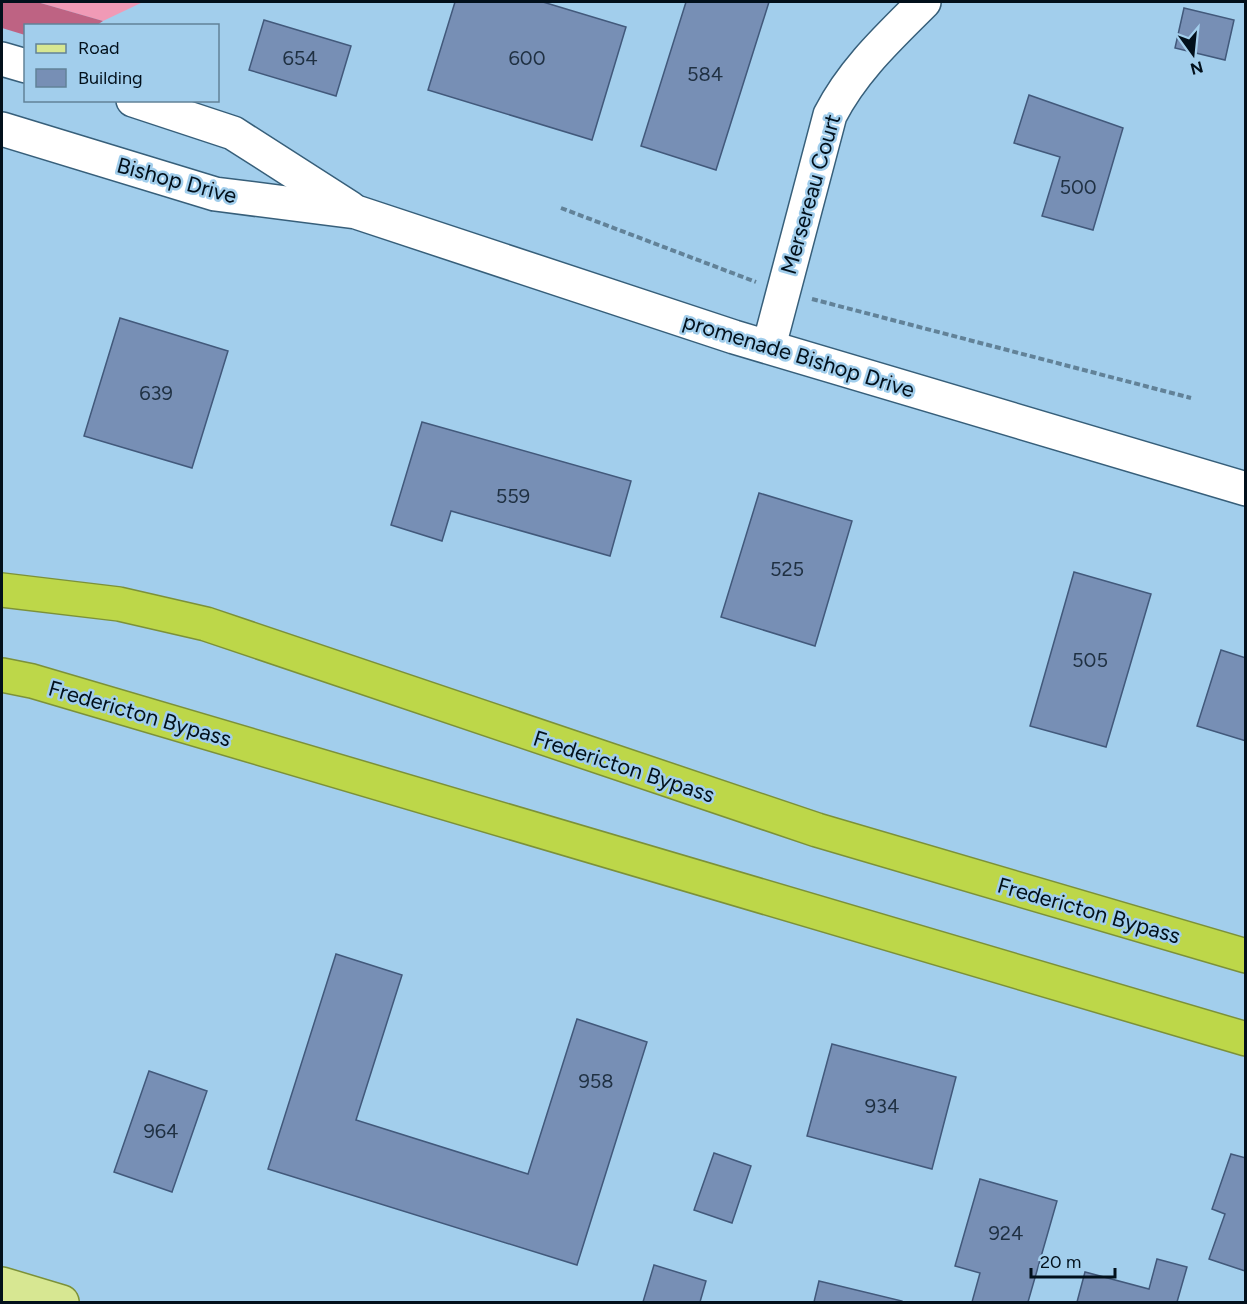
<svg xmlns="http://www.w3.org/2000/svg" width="1247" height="1304" font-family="Figtree,sans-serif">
<rect width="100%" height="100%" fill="#a2ceec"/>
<polygon fill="#f09ab6" points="37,2 143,2 103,21"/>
<polygon fill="#be6383" points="2,2 37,2 103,21 97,25 26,26 25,35 2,28"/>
<g fill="#778fb5" stroke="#42597b" stroke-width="1.5">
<polygon points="455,2 543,2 626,27 592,140 428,90"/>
<polygon points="686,2 769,2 716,170 641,146"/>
<polygon points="1184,8 1234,20 1225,60 1175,48"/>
<polygon points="264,20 351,46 336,96 249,70"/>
<polygon points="1029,95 1123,128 1093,230 1042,216 1060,157 1014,143"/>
<polygon points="120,318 228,351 192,468 84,436"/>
<polygon points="422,422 631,481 610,556 451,511 442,541 391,525"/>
<polygon points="759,493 852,521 815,646 721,617"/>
<polygon points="1074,572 1151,594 1106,747 1030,726"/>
<polygon points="1221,650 1246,658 1246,741 1197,726"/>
<polygon points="336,954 402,975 356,1120 528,1174 577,1019 647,1042 577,1265 268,1169"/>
<polygon points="832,1044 956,1077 932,1169 807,1136"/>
<polygon points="149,1071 207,1091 172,1192 114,1172"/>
<polygon points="714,1153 751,1166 732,1223 694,1210"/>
<polygon points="1231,1154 1246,1158 1245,1271 1209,1259 1225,1214 1212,1209"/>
<polygon points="980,1179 1057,1201 1028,1302 972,1302 980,1273 955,1266"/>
<polygon points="1157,1259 1187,1267 1177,1302 1077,1302 1085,1272 1149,1289"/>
<polygon points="654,1265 706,1281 700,1302 643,1302"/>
<polygon points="819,1281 902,1301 902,1302 814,1302"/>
</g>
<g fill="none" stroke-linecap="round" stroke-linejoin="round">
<defs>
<g id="minor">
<polyline points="2,59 26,66"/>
<polyline points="133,100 233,133 350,208"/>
<polyline points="2,129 215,194 356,212 734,337 1246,489"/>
<path d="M769,346L830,115C853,70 889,37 924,2"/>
</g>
<polyline id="major" points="2,1284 62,1302"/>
<g id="highway">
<polyline points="2,590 119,604 206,624 817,830 1246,956"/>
<polyline points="2,675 32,681 1246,1039"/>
</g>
</defs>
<use href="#minor" stroke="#375f7a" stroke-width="36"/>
<use href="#major" stroke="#7c9139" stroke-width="36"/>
<use href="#highway" stroke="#7c9139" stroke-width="36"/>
<g stroke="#628298" stroke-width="4" stroke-dasharray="6 3" stroke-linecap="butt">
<polyline points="561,208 756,282"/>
<polyline points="812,299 1191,398"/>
</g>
<use href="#minor" stroke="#fff" stroke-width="33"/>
<use href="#major" stroke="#d7e792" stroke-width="33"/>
<use href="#highway" stroke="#bdd749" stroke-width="33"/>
</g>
<g text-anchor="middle" stroke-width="5" stroke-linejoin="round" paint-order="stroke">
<g font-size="20" fill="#1f3042">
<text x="300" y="65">654</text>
<text x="527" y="65">600</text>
<text x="705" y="81">584</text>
<text x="1078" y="194">500</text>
<text x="156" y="400">639</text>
<text x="513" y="503">559</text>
<text x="787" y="576">525</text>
<text x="1090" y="667">505</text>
<text x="596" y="1088">958</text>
<text x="882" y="1113">934</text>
<text x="161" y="1138">964</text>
<text x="1006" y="1240">924</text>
</g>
<g font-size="22" fill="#02101b" stroke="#a2ceec">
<text transform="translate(177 180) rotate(15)" y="8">Bishop Drive</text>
<text transform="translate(810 194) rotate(-74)" y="8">Mersereau Court</text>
<text transform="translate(799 355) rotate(17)" y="8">promenade Bishop Drive</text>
<text transform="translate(140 713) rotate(16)" y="8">Fredericton Bypass</text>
<text transform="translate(624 766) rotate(18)" y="8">Fredericton Bypass</text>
<text transform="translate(1089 910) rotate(16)" y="8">Fredericton Bypass</text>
</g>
</g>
<rect width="1247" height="1304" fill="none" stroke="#02101b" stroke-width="6"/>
<rect x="24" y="24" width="195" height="78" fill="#a2ceec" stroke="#628298" stroke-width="1.5"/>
<rect x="36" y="44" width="30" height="9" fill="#d7e792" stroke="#628298" stroke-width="1.5"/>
<text x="78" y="54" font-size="18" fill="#02101b">Road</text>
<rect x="36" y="69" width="30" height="18" fill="#778fb5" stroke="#628298" stroke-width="1.5"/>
<text x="78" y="84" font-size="18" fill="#02101b">Building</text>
<g transform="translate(1193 54) rotate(165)" stroke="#a2ceec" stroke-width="4.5" paint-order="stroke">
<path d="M0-4.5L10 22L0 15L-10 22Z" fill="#02101b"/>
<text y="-9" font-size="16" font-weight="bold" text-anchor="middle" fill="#02101b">N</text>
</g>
<path d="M1031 1268v9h84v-9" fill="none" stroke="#02101b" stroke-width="3"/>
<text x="1040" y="1268" font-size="18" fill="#02101b" stroke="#a2ceec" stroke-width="4.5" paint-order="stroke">20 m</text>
</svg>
